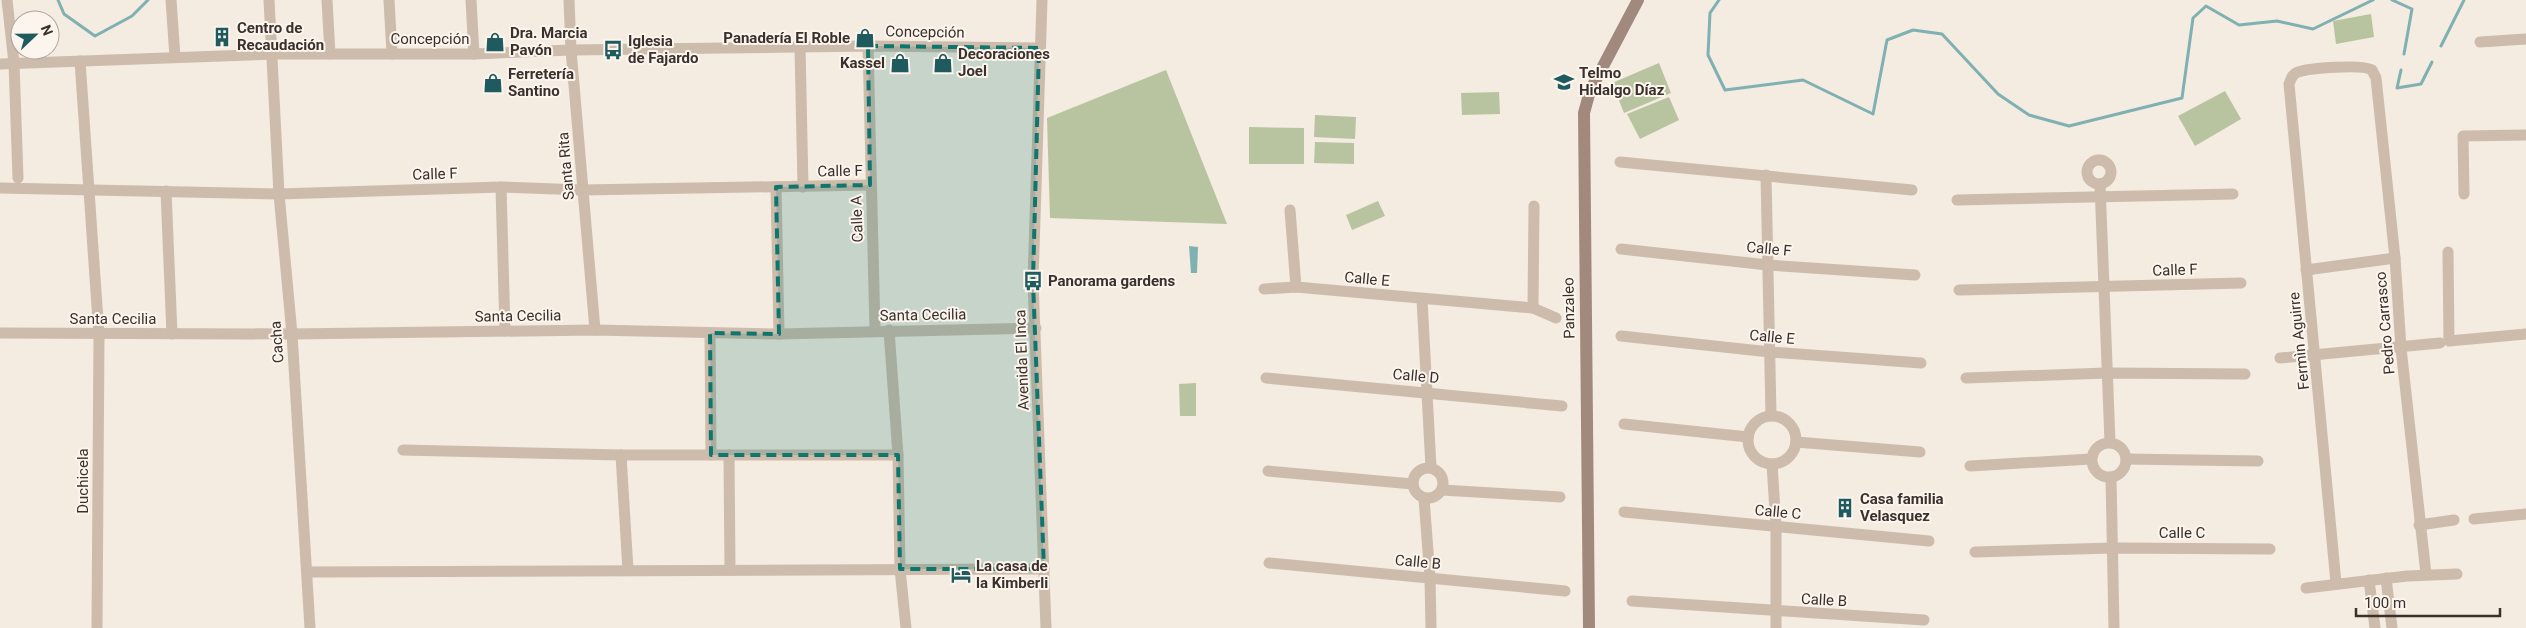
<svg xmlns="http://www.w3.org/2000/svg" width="2526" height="628" font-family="Roboto,sans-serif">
<rect width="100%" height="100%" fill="#f4ebe1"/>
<g fill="#b8c4a0">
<polygon points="2371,14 2374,37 2336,44 2333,21"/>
<polygon points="1659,63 1671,93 1624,113 1612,83"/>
<polygon points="1166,70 1227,224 1050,218 1047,118"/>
<polygon points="2225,91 2241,119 2195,146 2178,116"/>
<polygon points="1499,92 1500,114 1462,115 1461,93"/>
<polygon points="1669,97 1679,120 1640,139 1627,114"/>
<polygon points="1315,115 1356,117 1355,139 1314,137"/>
<polygon points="1249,127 1304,128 1304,164 1249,164"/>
<polygon points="1315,142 1354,143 1354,164 1314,163"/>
<polygon points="1378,201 1385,216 1352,230 1346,215"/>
<polygon points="1196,383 1196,416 1180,416 1179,384"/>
</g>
<polygon fill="#7fb0b2" points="1189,246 1198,247 1197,273 1191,273"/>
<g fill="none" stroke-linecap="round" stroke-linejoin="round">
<g stroke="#7fb0b2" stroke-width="3">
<polyline points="58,0 64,14 95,36 132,16 148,0"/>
<polyline points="1719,0 1710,13 1708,55 1725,90 1803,80 1873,114 1887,40 1913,30 1942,34 1998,94 2029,115 2069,126 2182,98 2193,18 2206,6 2239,25 2277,21 2313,29 2373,0"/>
<polyline points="2392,0 2412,9 2404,54"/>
<polyline points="2441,46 2464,0"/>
<polyline points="2401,70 2397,88 2421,84 2432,62"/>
</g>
<g stroke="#cdbbac" stroke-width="11">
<polyline points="7,0 14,63 18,178"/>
<polyline points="171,0 175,57"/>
<polyline points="269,0 279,194 292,334 310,628"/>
<polyline points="327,0 330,54"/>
<polyline points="389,0 392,54"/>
<polyline points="471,0 474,54"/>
<polyline points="569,0 571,50 595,330"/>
<polyline points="1042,0 1033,281 1046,628"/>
<polyline points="2480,42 2526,39"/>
<polyline points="868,46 875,330"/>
<polyline points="800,47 803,187"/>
<polyline points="80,61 99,335 97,628"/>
<polyline points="0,64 274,54 474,54 571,50 868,46 1039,48"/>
<circle cx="2099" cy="172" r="12"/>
<polyline points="1620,162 1912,190"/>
<polyline points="1766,175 1771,416"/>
<polyline points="2100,184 2110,442"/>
<polyline points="501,187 505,331"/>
<polyline points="776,187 779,334"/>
<polyline points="0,188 279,194 501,187 583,190 870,185"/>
<polyline points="166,191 172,334"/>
<polyline points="2464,194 2463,136 2526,135"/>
<polyline points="1957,200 2233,194"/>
<polyline points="1290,210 1296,287"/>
<polyline points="1621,249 1768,265 1915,275"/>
<polyline points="2448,252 2449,341 2526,334"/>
<polyline points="2306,270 2395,258"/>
<polyline points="1264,289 1296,287 1533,308 1556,318"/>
<polyline points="1959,290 2241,283"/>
<polyline points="1422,299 1431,468"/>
<polyline points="1533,308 1534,206"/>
<polyline points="889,330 898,455"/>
<polyline points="0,333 292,334 595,330 779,334 1036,328"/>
<polyline points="710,333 711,455"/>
<polyline points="1621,336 1770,352 1921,363"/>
<polyline points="2280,358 2440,343"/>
<polyline points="1266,378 1562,406"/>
<polyline points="1966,378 2106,373 2245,374"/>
<circle cx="1772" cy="440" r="24"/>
<polyline points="1624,424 1748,437"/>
<polyline points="1796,442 1920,452"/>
<circle cx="2109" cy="460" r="17"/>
<polyline points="403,450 621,455 898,455 900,569 906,628"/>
<polyline points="621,455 628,570"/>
<polyline points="729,455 730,570"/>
<polyline points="2126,459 2258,461"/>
<polyline points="1772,464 1776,527 1776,628"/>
<polyline points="1970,466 2091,459"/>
<circle cx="1428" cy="483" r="15"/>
<polyline points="1268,471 1413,484"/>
<polyline points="2111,477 2114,628"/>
<polyline points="1442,490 1560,497"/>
<polyline points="1424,498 1430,578 1431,628"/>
<polyline points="1624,512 1929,541"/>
<polyline points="2474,519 2526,514"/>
<polyline points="2419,525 2454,520"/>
<polyline points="1975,552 2113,548 2270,549"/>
<polyline points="1269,563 1565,591"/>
<polyline points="307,572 1044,569"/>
<polyline points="2386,578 2392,628"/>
<polyline points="2369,580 2375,628"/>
<path d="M2336,583L2289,84C2291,79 2292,74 2298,72C2310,68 2362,64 2372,70L2376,78L2395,258L2401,348L2426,574"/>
<polyline points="2306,588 2407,576 2457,574"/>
<polyline points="1632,601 1924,620"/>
</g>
<polyline stroke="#a18a7d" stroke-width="12" points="1589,628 1584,113 1590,91 1638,0"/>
</g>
<path fill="#0f766e" fill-opacity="0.2" stroke="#0f766e" stroke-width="4" stroke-dasharray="10 6" stroke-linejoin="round" d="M868,46L1039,48L1033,281L1044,569H900L898,455H711L710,333L779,334L776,187L870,185Z"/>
<defs>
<symbol id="building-bare" viewBox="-9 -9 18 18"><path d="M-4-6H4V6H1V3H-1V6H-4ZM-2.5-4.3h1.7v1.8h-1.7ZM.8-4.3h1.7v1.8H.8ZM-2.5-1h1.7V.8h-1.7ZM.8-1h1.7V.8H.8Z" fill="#1f5a5e" stroke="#fbf5ee" stroke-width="2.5" paint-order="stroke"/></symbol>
<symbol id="shop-bare" viewBox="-9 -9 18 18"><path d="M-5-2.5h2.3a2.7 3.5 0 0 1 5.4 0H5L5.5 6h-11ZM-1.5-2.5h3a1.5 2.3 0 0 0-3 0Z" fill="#1f5a5e" stroke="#fbf5ee" stroke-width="2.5" paint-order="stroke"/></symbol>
<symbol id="bus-bare" viewBox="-9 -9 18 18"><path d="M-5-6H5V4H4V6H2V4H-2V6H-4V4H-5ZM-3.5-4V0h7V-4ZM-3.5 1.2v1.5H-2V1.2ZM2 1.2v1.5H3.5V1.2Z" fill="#1f5a5e" stroke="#fbf5ee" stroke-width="2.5" paint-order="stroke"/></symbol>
<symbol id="school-bare" viewBox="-9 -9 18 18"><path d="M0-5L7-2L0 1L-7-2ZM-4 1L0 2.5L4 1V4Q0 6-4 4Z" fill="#1f5a5e" stroke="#fbf5ee" stroke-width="2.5" paint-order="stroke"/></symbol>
<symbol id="hotel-bare" viewBox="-9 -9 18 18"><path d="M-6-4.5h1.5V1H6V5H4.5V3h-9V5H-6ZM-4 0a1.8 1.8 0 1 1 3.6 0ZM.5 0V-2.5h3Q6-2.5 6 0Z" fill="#1f5a5e" stroke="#fbf5ee" stroke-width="2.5" paint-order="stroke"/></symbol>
</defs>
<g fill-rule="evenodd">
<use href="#building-bare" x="208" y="23" width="28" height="28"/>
<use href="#shop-bare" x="851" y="24" width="28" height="28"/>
<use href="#shop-bare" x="481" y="28" width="28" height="28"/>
<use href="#bus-bare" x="599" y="36" width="28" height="28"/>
<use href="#shop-bare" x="886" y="49" width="28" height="28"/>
<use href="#shop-bare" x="929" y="49" width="28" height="28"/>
<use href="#school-bare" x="1550" y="68" width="28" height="28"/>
<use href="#shop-bare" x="479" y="69" width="28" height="28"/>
<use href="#bus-bare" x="1019" y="267" width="28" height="28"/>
<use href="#building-bare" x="1831" y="494" width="28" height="28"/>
<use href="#hotel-bare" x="947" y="561" width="28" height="28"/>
</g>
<g text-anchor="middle" stroke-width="4" stroke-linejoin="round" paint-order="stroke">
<g font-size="15" font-weight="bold" fill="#3b302b" stroke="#fbf5ee" text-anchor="start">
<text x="237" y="33">Centro de<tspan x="237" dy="17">Recaudación</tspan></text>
<text x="510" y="38">Dra. Marcia<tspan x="510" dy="17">Pavón</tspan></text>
<text x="850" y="43" text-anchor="end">Panadería El Roble</text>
<text x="628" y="46">Iglesia<tspan x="628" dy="17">de Fajardo</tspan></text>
<text x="958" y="59">Decoraciones<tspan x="958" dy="17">Joel</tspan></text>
<text x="885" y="68" text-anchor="end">Kassel</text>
<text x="1579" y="78">Telmo<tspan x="1579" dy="17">Hidalgo Díaz</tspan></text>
<text x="508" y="79">Ferretería<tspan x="508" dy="17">Santino</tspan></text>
<text x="1048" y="286">Panorama gardens</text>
<text x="1860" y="504">Casa familia<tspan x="1860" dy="17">Velasquez</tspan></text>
<text x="976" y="571">La casa de<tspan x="976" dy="17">la Kimberli</tspan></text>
</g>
<g font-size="15" fill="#3b302b" stroke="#fbf5ee">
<text transform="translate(925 32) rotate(1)" y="5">Concepción</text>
<text x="430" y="44">Concepción</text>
<text transform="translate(566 166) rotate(-95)" y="5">Santa Rita</text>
<text transform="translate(840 171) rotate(-1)" y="5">Calle F</text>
<text transform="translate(435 174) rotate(-2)" y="5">Calle F</text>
<text transform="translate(857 219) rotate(-92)" y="5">Calle A</text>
<text transform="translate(1769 249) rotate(5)" y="5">Calle F</text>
<text transform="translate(2175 270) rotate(-2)" y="5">Calle F</text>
<text transform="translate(1367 279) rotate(5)" y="5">Calle E</text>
<text transform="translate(1569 308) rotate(-91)" y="5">Panzaleo</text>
<text transform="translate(923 315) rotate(-1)" y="5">Santa Cecilia</text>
<text transform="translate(518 316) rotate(-1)" y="5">Santa Cecilia</text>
<text x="113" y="324">Santa Cecilia</text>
<text transform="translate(2385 323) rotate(-95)" y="5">Pedro Carrasco</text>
<text transform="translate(1772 337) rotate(5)" y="5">Calle E</text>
<text transform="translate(2299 341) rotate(-96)" y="5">Fermìn Aguirre</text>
<text transform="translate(277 342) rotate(-94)" y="5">Cacha</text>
<text transform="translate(1022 360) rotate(-92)" y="5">Avenida El Inca</text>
<text transform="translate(1416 376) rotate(5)" y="5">Calle D</text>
<text transform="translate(83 481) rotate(-90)" y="5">Duchicela</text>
<text transform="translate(1778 512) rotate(5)" y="5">Calle C</text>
<text x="2182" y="538">Calle C</text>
<text transform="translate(1418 562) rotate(5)" y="5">Calle B</text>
<text transform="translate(1824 600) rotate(3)" y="5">Calle B</text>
</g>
</g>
<g transform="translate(35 35) rotate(68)"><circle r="24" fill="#fbf5ee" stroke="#aea6a0"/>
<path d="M0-4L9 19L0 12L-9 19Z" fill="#1f5a5e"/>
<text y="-8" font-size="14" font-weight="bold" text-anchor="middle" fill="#3b302b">N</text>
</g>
<path d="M2356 608v8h144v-8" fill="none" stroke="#3b302b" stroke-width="2.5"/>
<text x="2364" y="608" font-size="15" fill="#3b302b" stroke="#fbf5ee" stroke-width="4" paint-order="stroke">100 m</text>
</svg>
